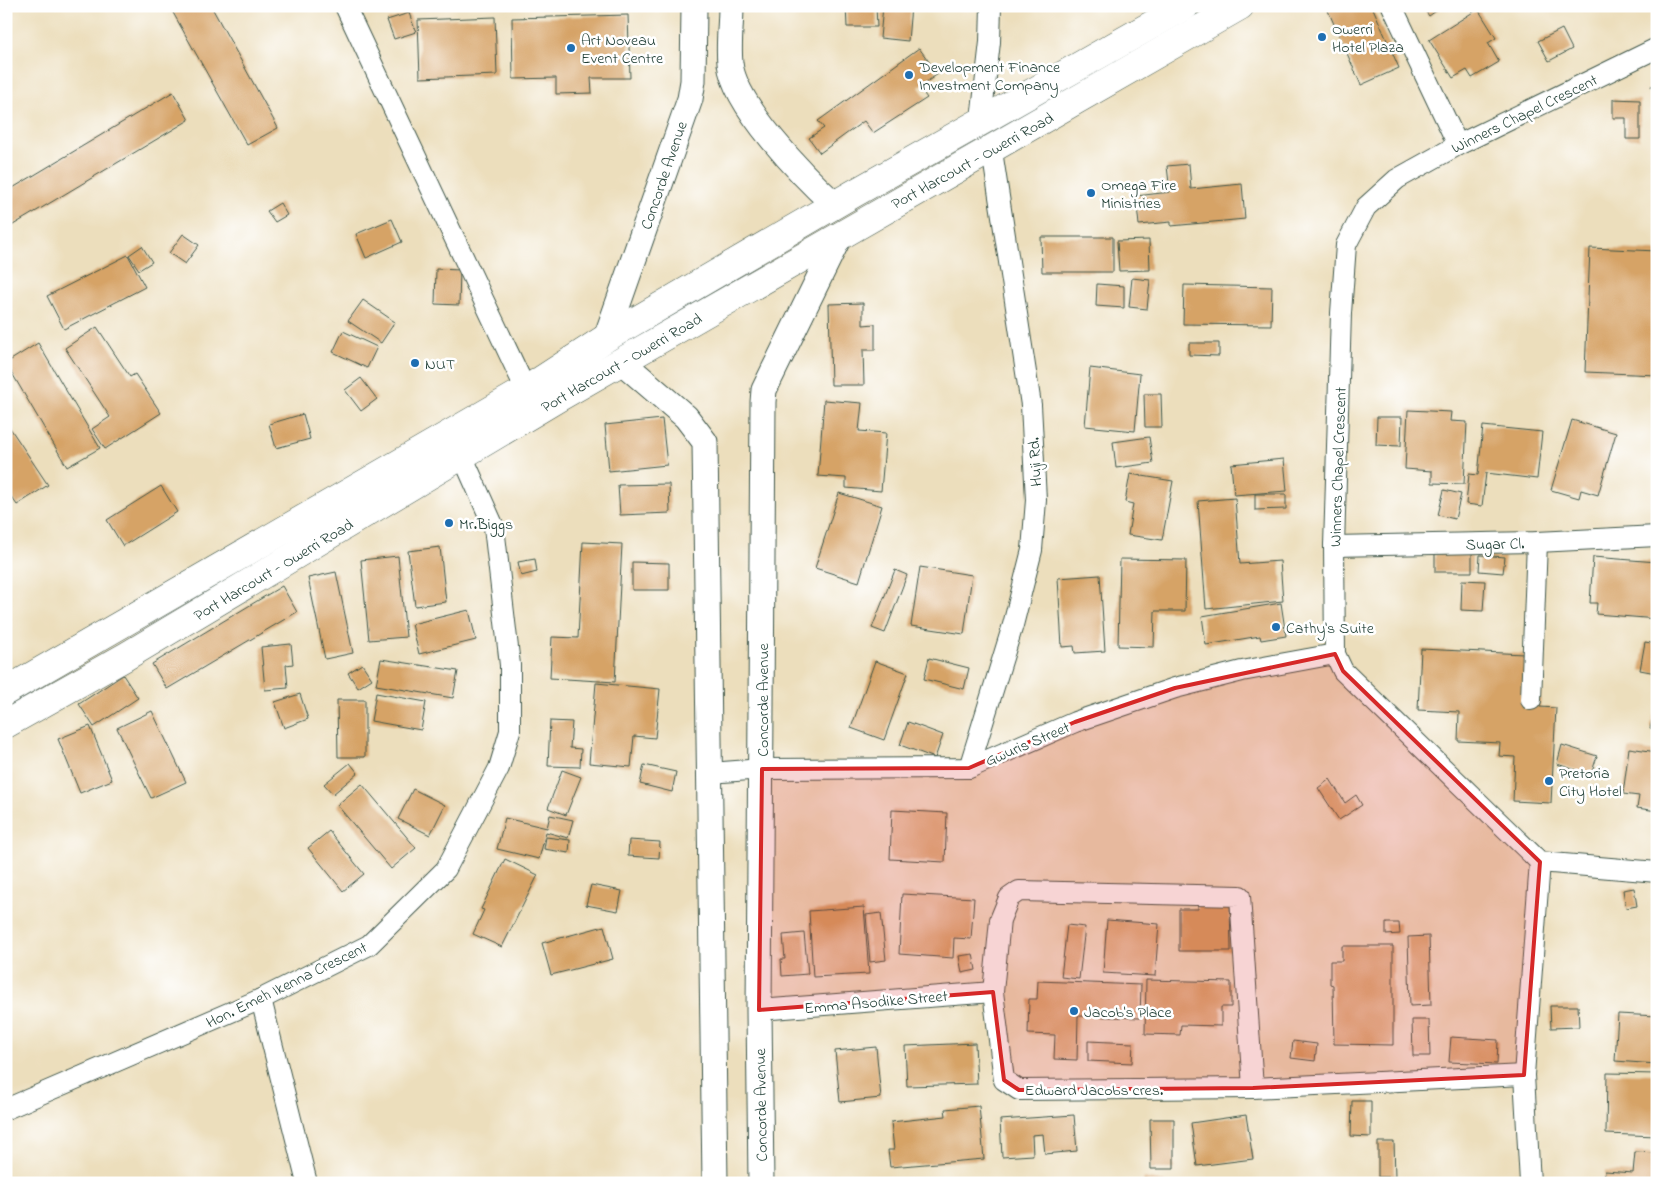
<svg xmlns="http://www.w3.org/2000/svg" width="1663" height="1189" font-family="'Indie Flower',sans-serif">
<rect width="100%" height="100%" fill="#fff"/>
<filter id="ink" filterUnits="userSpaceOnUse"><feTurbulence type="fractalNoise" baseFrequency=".02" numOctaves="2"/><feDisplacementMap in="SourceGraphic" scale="10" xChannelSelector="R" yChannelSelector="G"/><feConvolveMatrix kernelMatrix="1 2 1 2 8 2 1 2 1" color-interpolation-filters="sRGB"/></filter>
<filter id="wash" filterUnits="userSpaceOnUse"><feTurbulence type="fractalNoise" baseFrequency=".0096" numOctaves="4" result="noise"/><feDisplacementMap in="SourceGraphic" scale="20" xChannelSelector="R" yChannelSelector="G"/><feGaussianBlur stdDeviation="1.12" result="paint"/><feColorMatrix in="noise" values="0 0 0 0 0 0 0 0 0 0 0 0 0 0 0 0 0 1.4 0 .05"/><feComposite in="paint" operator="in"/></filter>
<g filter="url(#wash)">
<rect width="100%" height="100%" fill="#ecdebc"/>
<g id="blocks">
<g fill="#d6a366">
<polygon points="176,6 211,6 278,128 247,145 171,9"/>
<polygon points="846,6 876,6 877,27 847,27"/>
<polygon points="883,6 911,6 908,41 880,38"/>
<polygon points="1326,6 1372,6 1399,68 1361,85"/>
<polygon points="1422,6 1443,6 1429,16"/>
<polygon points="1478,9 1496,38 1488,43 1499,62 1472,78 1467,70 1453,78 1429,40"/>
<polygon points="409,13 416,32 394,39 387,20"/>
<polygon points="628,15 630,78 591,78 592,93 556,94 556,78 513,79 512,18"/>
<polygon points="495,17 497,75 420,78 418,20"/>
<polygon points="1562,29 1572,49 1549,61 1538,41"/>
<polygon points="919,48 938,74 919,87 927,98 873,133 864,121 820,153 809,138 824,128 818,121"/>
<polygon points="1657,83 1657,97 1651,86"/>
<polygon points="173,92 189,120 8,228 6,192"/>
<polygon points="1613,99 1640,100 1640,139 1626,139 1626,118 1613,118"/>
<polygon points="1189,164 1191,189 1242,184 1245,219 1171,226 1171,222 1139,225 1136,196 1170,192 1167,166"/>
<polygon points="280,203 287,215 275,222 267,211"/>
<polygon points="392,219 402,242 366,258 356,234"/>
<polygon points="183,234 199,245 185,264 169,253"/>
<polygon points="1041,237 1113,237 1113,272 1042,272"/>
<polygon points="1149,240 1150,270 1119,271 1117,241"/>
<polygon points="142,246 152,262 139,270 129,255"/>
<polygon points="1590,248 1657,251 1657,375 1585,372"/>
<polygon points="128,255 145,287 64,329 47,296"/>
<polygon points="436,269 460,270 459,305 435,304"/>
<polygon points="1132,278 1150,280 1147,309 1129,307"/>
<polygon points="1097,284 1124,286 1124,308 1096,306"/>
<polygon points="1184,285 1272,287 1271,325 1183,324"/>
<polygon points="363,300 395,322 381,343 348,321"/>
<polygon points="863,303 863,325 875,324 875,350 863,350 864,385 831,385 829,304"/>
<polygon points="97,327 130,377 135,374 161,413 105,449 92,429 110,417 65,348"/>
<polygon points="343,331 377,347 367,368 333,352"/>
<polygon points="38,343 100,448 67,467 6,363"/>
<polygon points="1189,343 1219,343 1219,356 1189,355"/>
<polygon points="1090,368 1140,374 1135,431 1085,426"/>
<polygon points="361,378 377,399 361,411 345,390"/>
<polygon points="1144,394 1161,394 1162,427 1145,427"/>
<polygon points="824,400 862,403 859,431 886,433 881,491 846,488 846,478 818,476"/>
<polygon points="1408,410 1451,412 1450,421 1467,422 1464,484 1432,483 1432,471 1405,469"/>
<polygon points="303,414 310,439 276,448 269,424"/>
<polygon points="1377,417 1402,417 1401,446 1376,445"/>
<polygon points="662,419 667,465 609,471 605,425"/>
<polygon points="1572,420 1616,433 1598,495 1581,490 1579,498 1551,490"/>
<polygon points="6,422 48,485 17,505 6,489"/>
<polygon points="1483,426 1542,432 1537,479 1486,473 1482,506 1466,504 1469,474 1478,475"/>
<polygon points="1149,437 1153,463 1116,468 1113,442"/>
<polygon points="1284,459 1287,491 1234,495 1231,464"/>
<polygon points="1130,474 1173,481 1162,540 1128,535 1133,504 1125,502"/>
<polygon points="669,484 670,513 620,515 618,485"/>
<polygon points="161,486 177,512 123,546 107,520"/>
<polygon points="1444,490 1461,494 1455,519 1438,515"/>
<polygon points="839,493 882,506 859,582 815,568"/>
<polygon points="1255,494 1286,494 1286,509 1255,510"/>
<polygon points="1235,498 1240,564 1280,561 1283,601 1206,609 1198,501"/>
<polygon points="583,542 622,544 615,682 550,678 552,637 578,638"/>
<polygon points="440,547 446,602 415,606 408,551"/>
<polygon points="1472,553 1472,572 1435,572 1435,554"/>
<polygon points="1480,555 1505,557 1503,573 1479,571"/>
<polygon points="398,556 406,637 369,640 361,560"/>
<polygon points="1593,557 1657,562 1657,619 1596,614 1597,603 1590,603"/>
<polygon points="535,559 537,572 521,576 518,562"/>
<polygon points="1120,559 1186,560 1185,611 1155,611 1154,647 1118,646"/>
<polygon points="632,562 669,563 669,590 632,590"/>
<polygon points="920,567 972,575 964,634 911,626"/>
<polygon points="895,570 907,575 885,633 872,628"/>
<polygon points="336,572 353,653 325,659 308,578"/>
<polygon points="1100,575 1105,651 1075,653 1074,646 1062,647 1058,578"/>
<polygon points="1462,580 1485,581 1483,611 1461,610"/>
<polygon points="282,586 297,612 167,689 152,664"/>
<polygon points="1281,603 1286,636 1261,640 1260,636 1206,645 1202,616"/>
<polygon points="469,610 476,640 419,654 412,624"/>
<polygon points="1645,642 1657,644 1656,673 1640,670"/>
<polygon points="291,644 293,664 286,665 288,688 265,690 261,647"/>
<polygon points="1421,649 1524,654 1541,690 1540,707 1556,708 1551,803 1513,801 1515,757 1499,756 1500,743 1458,741 1459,712 1418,710"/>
<polygon points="929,658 969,668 964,689 924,679"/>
<polygon points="381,659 458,671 453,698 376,685"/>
<polygon points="875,661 908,673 884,740 851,728"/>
<polygon points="362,664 372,679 358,688 348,673"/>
<polygon points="123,675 138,698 94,727 79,704"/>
<polygon points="596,683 660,689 655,738 634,736 631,767 589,763"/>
<polygon points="376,693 426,702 421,730 371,721"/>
<polygon points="300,694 308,719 284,728 275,702"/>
<polygon points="337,700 365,700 365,757 338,757"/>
<polygon points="1657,705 1657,730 1650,728"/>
<polygon points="152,711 186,782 151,798 117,728"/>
<polygon points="550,721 572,722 570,748 581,749 580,767 548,766"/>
<polygon points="908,722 943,735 935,758 900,745"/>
<polygon points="90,726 112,780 80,793 58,739"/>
<polygon points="1562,745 1597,756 1591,775 1557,764"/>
<polygon points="1629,748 1657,752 1657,811 1637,808 1639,796 1623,794"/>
<polygon points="350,763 358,773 333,794 324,784"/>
<polygon points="644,765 676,772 672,792 640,784"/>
<polygon points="562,770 581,777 566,815 548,808"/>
<polygon points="1330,779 1345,803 1356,795 1362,805 1339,820 1318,788"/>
<polygon points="362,784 416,848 391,869 337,805"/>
<polygon points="413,789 445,805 430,835 398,819"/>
<polygon points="892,810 947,813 945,862 890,859"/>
<polygon points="550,815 573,820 568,838 546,832 539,859 497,849 505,818 547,828"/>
<polygon points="329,831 364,874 343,891 308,848"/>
<polygon points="546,837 570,840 569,853 544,849"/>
<polygon points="629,840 660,842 659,858 628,856"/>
<polygon points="505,859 538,875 502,947 473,934 484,910 481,909"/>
<polygon points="591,885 622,891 618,911 586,905"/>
<polygon points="1634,888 1637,906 1626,908 1623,890"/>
<polygon points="902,894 974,898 971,939 954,938 953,958 899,954"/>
<polygon points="1198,902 1230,902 1231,951 1179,951 1179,909 1198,909"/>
<polygon points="864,907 869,974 813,977 809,911"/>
<polygon points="881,913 886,960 870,962 866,915"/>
<polygon points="1107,920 1159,924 1155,976 1103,973"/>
<polygon points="1386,923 1399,923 1400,934 1386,935"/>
<polygon points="1067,925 1085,927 1079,979 1061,977"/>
<polygon points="604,926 613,959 551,975 542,943"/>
<polygon points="804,933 808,974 782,976 781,959 785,959 783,935"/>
<polygon points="1429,936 1431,1005 1410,1006 1408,937"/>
<polygon points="1342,946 1393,946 1393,1045 1334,1044 1333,985 1330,984 1330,961 1342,961"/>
<polygon points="973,954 976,970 962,973 959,956"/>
<polygon points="1146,980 1231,982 1231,1007 1221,1007 1221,1026 1181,1025 1180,1035 1145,1034"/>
<polygon points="1038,981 1141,985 1140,1018 1078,1016 1077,1060 1054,1059 1055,1035 1028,1034 1029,999 1037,999"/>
<polygon points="1550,1006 1578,1006 1579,1027 1551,1028"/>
<polygon points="1618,1014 1657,1016 1657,1064 1615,1061"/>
<polygon points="1412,1020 1429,1020 1430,1056 1413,1056"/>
<polygon points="1451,1037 1498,1040 1497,1064 1449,1062"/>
<polygon points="1088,1041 1133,1043 1132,1063 1088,1061"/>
<polygon points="1293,1041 1317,1044 1315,1061 1291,1058"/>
<polygon points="975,1043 977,1084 907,1086 905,1046"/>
<polygon points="876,1047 881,1098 840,1102 835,1051"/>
<polygon points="1607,1073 1657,1074 1657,1136 1606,1134"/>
<polygon points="1352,1101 1371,1101 1371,1137 1351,1136"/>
<polygon points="979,1106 984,1159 890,1167 888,1150 894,1150 891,1122 946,1116 945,1109"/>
<polygon points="1074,1115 1077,1151 1045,1154 1043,1134 1032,1135 1033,1155 1002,1157 1000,1120"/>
<polygon points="1246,1115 1253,1159 1197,1166 1191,1123"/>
<polygon points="1150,1119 1174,1119 1174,1169 1151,1169"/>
<polygon points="1378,1142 1394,1142 1395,1177 1378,1177"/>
<polygon points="1635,1152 1657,1153 1657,1183 1604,1183 1605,1171 1633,1173"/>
<polygon points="1144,1178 1165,1182 1165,1183 1143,1183"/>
</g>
</g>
</g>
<g filter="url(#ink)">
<use href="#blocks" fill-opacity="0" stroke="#3e5548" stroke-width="1"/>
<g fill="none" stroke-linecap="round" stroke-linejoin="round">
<defs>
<g id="minor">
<polyline points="345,6 526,390"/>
<polyline points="1392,6 1458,145"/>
<polyline points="1657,48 1458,145 1397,179 1366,207 1346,245 1341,313 1334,546 1335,654 1343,671 1540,862 1657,872"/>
<polyline points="981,120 990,42 991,6"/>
<polyline points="1334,546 1537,542 1657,536"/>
<polyline points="1531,700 1537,542"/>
<polyline points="969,768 1013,625 1032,550 1036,500 1031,405 992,151"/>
<polyline points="710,773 762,769 969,768 1075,722 1175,688 1242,671 1335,654"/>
<polyline points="261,999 307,1183"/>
<polyline points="759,1010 993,992"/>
<polyline points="1253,1088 1240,896 1019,891 1009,898 1000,920 993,992 1004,1080 1019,1090 1253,1088 1524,1075"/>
<polyline points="6,1109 261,999 369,945 446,869 499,768 510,731 510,665 494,527 457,444"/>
<polyline points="1530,1183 1524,1075 1540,862"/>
</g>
<g id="tertiary">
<path d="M731,6C731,25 728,45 730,63C734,105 804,177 835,205"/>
<polyline points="606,338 690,99 693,81 694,6"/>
<polyline points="621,361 686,417 705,442 715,1183"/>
<polyline points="761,1183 759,1010 763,402 764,390 840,235"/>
</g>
<g id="primary">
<polyline points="6,691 526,390 606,338 853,194 1185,6"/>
<polyline points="6,724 125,657 558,398 1240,6"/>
</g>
</defs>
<use href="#minor" stroke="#3e5548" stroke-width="22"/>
<use href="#tertiary" stroke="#3e5548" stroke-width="27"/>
<use href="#primary" stroke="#3e5548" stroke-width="29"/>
<use href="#minor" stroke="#fff" stroke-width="20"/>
<use href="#tertiary" stroke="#fff" stroke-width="25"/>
<use href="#primary" stroke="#fff" stroke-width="28"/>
</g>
</g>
<path fill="#d62828" fill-opacity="0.2" stroke="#d62828" stroke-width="4" stroke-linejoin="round" d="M1335,654L1343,671L1540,862L1524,1075L1253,1088L1019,1090L1004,1080L993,992L759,1010L762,769L969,768L1075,722L1175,688Z"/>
<g fill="#1f6fb2" stroke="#fff" stroke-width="2">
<circle cx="1322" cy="37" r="5"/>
<circle cx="571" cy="48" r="5"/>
<circle cx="909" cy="75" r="5"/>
<circle cx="1091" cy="193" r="5"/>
<circle cx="415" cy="363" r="5"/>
<circle cx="449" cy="523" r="5"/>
<circle cx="1276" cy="627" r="5"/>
<circle cx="1549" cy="781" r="5"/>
<circle cx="1074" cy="1011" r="5"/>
</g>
<g text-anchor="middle" stroke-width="5" stroke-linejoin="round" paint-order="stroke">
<g font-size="16" fill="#1f3d34" stroke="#fff" text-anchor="start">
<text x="1332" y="34">Owerri<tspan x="1332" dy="18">Hotel Plaza</tspan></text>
<text x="581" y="45">Art Noveau<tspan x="581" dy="18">Event Centre</tspan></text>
<text x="919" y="72">Development Finance<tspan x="919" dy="18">Investment Company</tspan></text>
<text x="1101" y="190">Omega Fire<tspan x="1101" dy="18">Ministries</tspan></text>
<text x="425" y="369">NUT</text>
<text x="459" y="529">Mr.Biggs</text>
<text x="1286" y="633">Cathy's Suite</text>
<text x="1559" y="778">Pretoria<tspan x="1559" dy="18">City Hotel</tspan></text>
<text x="1084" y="1017">Jacob's Place</text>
</g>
<g font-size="16" fill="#1f3d34" stroke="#fff">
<text transform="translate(1524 113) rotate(-26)" y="6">Winners Chapel Crescent</text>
<text transform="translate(972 160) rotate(-29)" y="6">Port Harcourt - Owerri Road</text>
<text transform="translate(663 175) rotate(-71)" y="6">Concorde Avenue</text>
<text transform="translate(621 362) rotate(-30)" y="6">Port Harcourt - Owerri Road</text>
<text transform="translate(1034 462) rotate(-93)" y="6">Huji Rd.</text>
<text transform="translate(1337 467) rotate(-88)" y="6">Winners Chapel Crescent</text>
<text transform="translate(1495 543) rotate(-1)" y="6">Sugar Cl.</text>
<text transform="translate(273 569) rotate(-31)" y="6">Port Harcourt - Owerri Road</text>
<text transform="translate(762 700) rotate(-90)" y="6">Concorde Avenue</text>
<text transform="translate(1027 743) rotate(-23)" y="6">Gwuris Street</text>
<text transform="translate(286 984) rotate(-26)" y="6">Hon. Emeh Ikenna Crescent</text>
<text transform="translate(876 1001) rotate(-5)" y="6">Emma Asodike Street</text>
<text x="1094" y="1095">Edward Jacobs cres.</text>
<text transform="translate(760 1105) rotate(-91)" y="6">Concorde Avenue</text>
</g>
</g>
<rect width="1663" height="1189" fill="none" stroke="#fff" stroke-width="25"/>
</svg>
